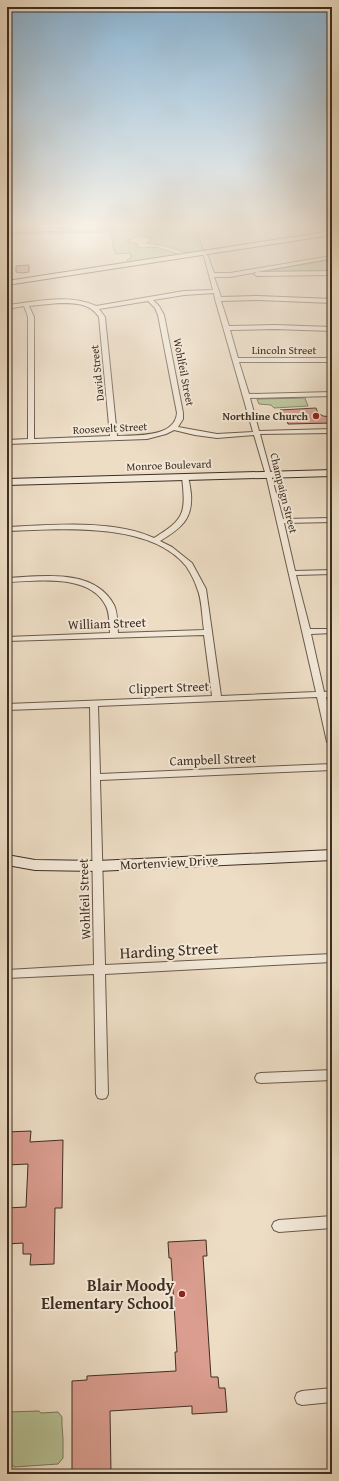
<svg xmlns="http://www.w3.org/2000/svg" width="339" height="1481" font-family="'Gentium Book Plus',serif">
<rect width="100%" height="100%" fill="#edddc5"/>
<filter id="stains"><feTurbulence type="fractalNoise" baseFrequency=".005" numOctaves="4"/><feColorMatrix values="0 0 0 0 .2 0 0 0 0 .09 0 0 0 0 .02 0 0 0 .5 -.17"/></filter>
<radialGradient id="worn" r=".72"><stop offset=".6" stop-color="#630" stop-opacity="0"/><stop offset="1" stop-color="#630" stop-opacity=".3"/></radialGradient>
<g fill="#b6c296" stroke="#7a785c">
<polygon points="196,227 204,252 190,254 162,245 146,243 153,239 140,235 126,241 138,244 135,246 144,248 155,247 182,255 129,263 127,260 131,258 130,253 115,254 110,232 7,234 7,232"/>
<polygon points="330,260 332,271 258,272"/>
<polygon points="305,398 308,406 274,408 271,405 259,404 257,399"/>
<polygon points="39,1411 41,1413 58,1412 62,1417 62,1425 63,1439 63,1458 58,1464 14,1467 11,1464 10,1452 7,1452 7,1412"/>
</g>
<g fill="#da9d8f" stroke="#3f2e21">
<polygon points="29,265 29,272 22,273 16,272 16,266"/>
<polygon points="316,408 318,413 323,416 332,417 332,423 288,424 286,416 281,416 280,410"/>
<polygon points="31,1131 30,1142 63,1140 62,1208 55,1208 54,1264 30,1265 31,1254 23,1254 23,1243 7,1244 7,1208 26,1207 28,1164 7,1165 7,1132"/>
<polygon points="206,1240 207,1256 203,1256 211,1377 218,1377 219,1388 225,1388 227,1412 192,1414 192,1406 110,1411 111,1474 72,1474 72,1381 87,1380 87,1376 176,1371 175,1352 177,1352 171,1258 169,1258 168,1242"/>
</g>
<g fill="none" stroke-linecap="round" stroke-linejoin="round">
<defs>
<g id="street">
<polygon points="128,227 172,227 170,228 7,232 7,230"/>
<path d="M203,252L208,256L214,273H230L332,256V258L230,277H214L221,297L258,296L332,299V303L258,300L221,301L229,326L275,325L332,327V331L275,329L230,330L238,358H332V362H239L249,394L332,392V396L250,398L259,431L332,429V433L260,434L283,519L332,518V522L284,523L295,571L332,570V574L296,575L310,629H332V633L311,634L324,692L332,691V697H326L332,723V745L327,742L317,697L98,706L100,774L332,764V770L100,780L105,965L332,954V962L105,974L108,1094L106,1098L102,1099L98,1098L96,1094L94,974L7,978V970L94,965L90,707L7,710V704L212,696L204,635L7,641V637L110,633C109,624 110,614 106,606C90,573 37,581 7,582V578C42,576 95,568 114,605C118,613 117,624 118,633L204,630C202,618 202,598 197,588C195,581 190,572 186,566C150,521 59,529 7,531V527C51,525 113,519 154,538C185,519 186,513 182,477L185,475L187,476C190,481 190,488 191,494C193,520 180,529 160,541L172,547L192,563L206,589L221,696L316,692L267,479L254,435L217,438L195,435L174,430L166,434L147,439L7,444V440L28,439V317L24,306L7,309V305C35,302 69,293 96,306L184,291L213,290L204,256L201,253ZM214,293L215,299L253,432L217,434L178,427L183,419V413L164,315L159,306L153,300L184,295ZM148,301L155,308L158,315L177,413C175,438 135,435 117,436L105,317L99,309ZM59,303C75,303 90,303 99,317L110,436L34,439V317L29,306Z"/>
<polygon points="332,271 332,275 257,276 254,274 257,272"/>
<polygon points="332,1070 332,1080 261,1083 257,1082 255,1078 257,1074 261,1073"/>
<polygon points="332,1216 332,1228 279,1232 274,1230 272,1226 274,1222 279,1220"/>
<polygon points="332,1388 332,1402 302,1405 297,1403 295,1398 297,1393 302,1391"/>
</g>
<g id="secondary">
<polygon points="332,231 332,235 7,285 7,281"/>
<polygon points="332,470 332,476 7,485 7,479"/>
<polygon points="332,850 332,860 97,871 35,870 7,865 7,855 35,860 97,861"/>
</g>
</defs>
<use href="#street" stroke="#6a5a4a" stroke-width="2"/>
<use href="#secondary" stroke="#3f2e21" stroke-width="2"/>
<use href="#street" fill="#f3e9d9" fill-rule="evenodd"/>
<use href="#secondary" fill="#f3e9d9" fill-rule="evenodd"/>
</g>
<linearGradient id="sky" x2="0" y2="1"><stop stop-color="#8ab6d7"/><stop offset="0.52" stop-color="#f7f0e5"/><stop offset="1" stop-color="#f7f0e5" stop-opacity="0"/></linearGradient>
<rect width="339" height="434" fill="url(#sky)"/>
<g fill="#8f2418" stroke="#f3e9d9" stroke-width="1.5">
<circle cx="316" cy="416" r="4"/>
<circle cx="182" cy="1294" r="4"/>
</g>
<g text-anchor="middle" stroke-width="4" stroke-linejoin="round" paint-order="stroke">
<g font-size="11" fill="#3f2e21" stroke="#f3e9d9">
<text x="284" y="354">Lincoln Street</text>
<text transform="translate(184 372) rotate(79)" y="4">Wohlfeil Street</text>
<text transform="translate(97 373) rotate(-96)" y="4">David Street</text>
<text transform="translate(110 428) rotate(-3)" y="4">Roosevelt Street</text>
<text transform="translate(169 465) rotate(-2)" y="4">Monroe Boulevard</text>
<text transform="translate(284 493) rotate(76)" y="4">Champaign Street</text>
</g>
<g font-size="11" font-weight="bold" fill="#3f2e21" stroke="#f3e9d9" text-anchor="end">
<text x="308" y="420">Northline Church</text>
</g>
<g font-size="13" fill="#3f2e21" stroke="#f3e9d9">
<text transform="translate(107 623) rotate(-2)" y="5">William Street</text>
<text transform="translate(169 687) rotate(-2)" y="5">Clippert Street</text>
<text transform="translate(213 759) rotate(-2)" y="5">Campbell Street</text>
<text transform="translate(169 862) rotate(-3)" y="5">Mortenview Drive</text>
<text transform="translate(84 899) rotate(-92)" y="5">Wohlfeil Street</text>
</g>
<g font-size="16" fill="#3f2e21" stroke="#f3e9d9">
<text transform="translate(169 950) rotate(-3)" y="6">Harding Street</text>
</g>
<g font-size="16" font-weight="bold" fill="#3f2e21" stroke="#f3e9d9" text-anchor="end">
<text x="174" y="1291">Blair Moody<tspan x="174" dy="18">Elementary School</tspan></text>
</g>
</g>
<rect width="339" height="1481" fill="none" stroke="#edddc5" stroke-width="24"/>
<rect x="8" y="8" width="323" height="1465" fill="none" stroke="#3f2e21" stroke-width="2"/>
<rect x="12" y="12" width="315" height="1457" fill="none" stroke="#3f2e21"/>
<rect width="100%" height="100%" filter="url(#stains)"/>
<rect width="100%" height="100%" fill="url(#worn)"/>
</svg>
